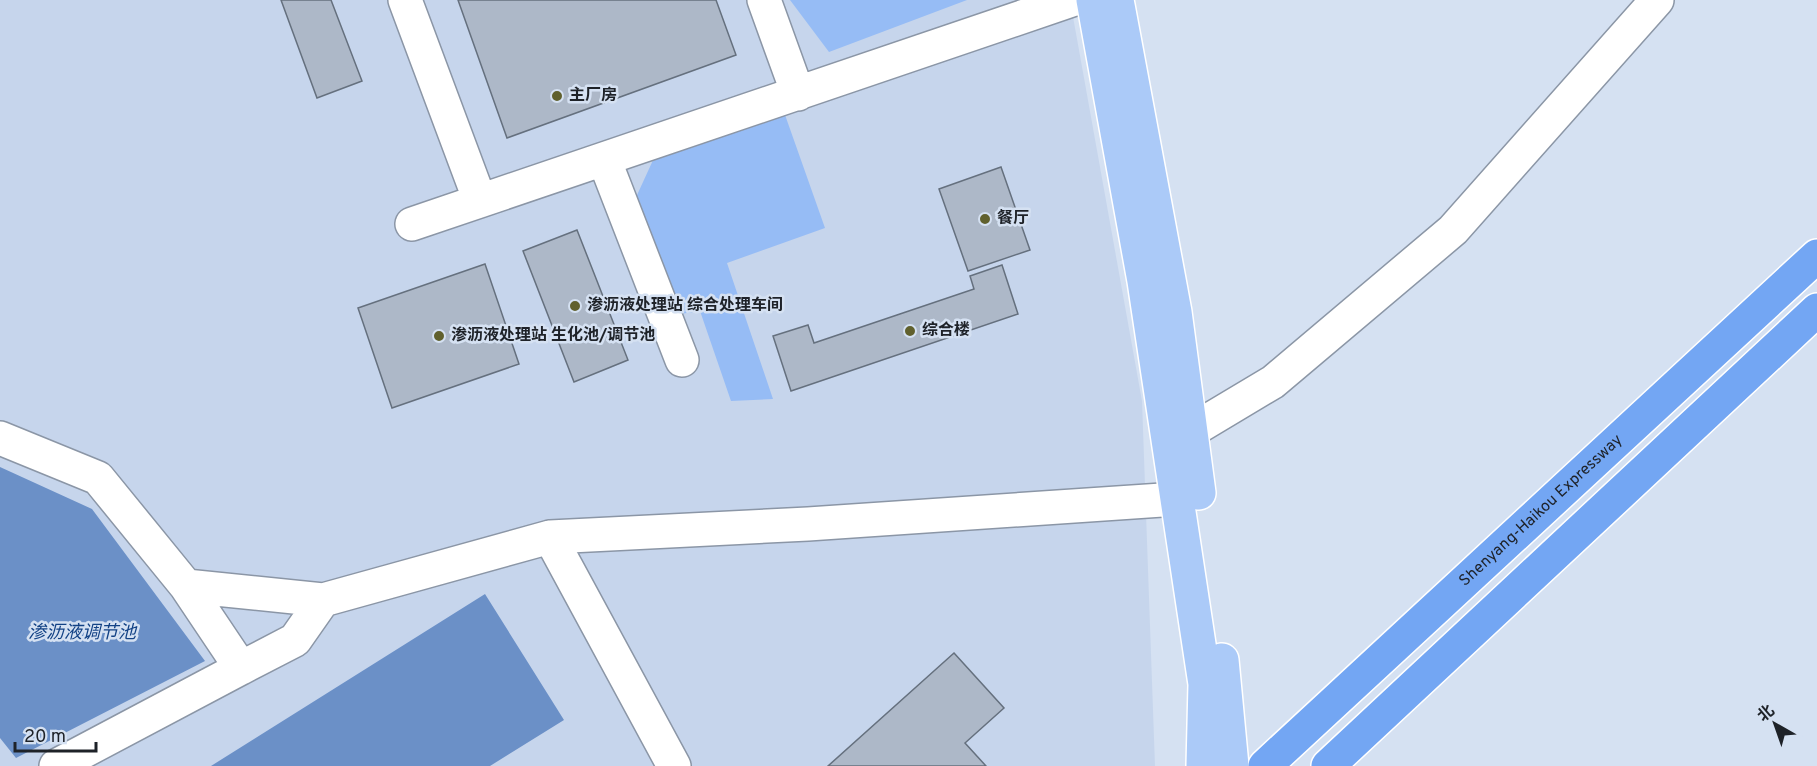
<svg xmlns="http://www.w3.org/2000/svg" width="1817" height="766" font-family="Overpass,'Noto Sans SC',sans-serif">
	<style>
		.built { fill: #c6d5ec }
		.green { fill: #96bcf5 }
		.water { fill: #6b90c7 }
		.building { fill: #adb8c8; stroke: #65707e; stroke-width: 1.5 }
		.lines { fill: none; stroke-linecap: round; stroke-linejoin: round }
		.minor-casing { stroke: #8b96a6; stroke-width: 36 }
		.major-casing { stroke: #fff; stroke-width: 36 }
		.highway-casing { stroke: #fff; stroke-width: 36 }
		.minor { stroke: #fff; stroke-width: 33 }
		.major { stroke: #abcaf8; stroke-width: 33 }
		.highway { stroke: #73a6f3; stroke-width: 33 }
		.poi-dot { fill: #60602d; stroke: #d5e1f2; stroke-width: 2 }
		.labels { text-anchor: middle; dominant-baseline: central; stroke-width: 5; stroke-linejoin: round; paint-order: stroke }
		.poi-label { font-size: 16px; font-weight: bold; fill: #1e2228; stroke: #d5e1f2; text-anchor: start }
		.street-label { font-size: 16px; fill: #1e2228; stroke: #d5e1f2 }
		.water-label { font-size: 18px; font-style: italic; fill: #134285; stroke: #d5e1f2 }
	</style>
	<rect width="100%" height="100%" fill="#d5e1f2"/>
	<path class="built" d="M0 0H1070L1142 401 1155 766H0Z"/>
	<path class="green" d="M790 0H967L829 52Z
		M784 112 825 228 727 263 773 399 731 401 700 311 680 314 632 206 654 158Z"/>
	<path class="water" d="M0 467 92 509 205 661 16 758 0 738Z
		M485 594 564 720 490 766H211Z"/>
	<path class="building" d="M281 0H331L362 81 317 98Z
		M458 0H716L736 55 507 138Z
		M1001 167 1030 250 968 271 939 189Z
		M577 230 628 360 574 382 523 251Z
		M485 264 519 364 392 408 358 308Z
		M1002 265 1018 314 791 391 773 336 808 325 814 343 974 289 970 276Z
		M954 653 1004 708 965 743 986 766H828Z"/>
	<g class="lines">
		<g class="minor-casing">
			<path id="minor" d="M405 0 480 201
				M764 0 798 94
				M604 159 682 360
				M412 224 1072 0
				M1191 431 1273 382 1453 230 1657 0
				M0 438 98 478 186 586 241 668 56 766
				M550 537 674 766
				M186 586 323 600 550 537 808 524 1177 499
				M241 668 295 640 323 600"/>
		</g>
		<g class="major-casing">
			<path id="major" d="M1093 0 1144 281 1205 684 1203 766
				M1117 0 1175 312 1199 493
				M1222 660 1232 766"/>
		</g>
		<g class="highway-casing">
			<g id="highway">
				<path id="s1" d="M1265 766 1817 256"/>
				<path d="M1328 766 1817 310"/>
			</g>
		</g>
		<use href="#minor" class="minor"/>
		<use href="#major" class="major"/>
		<use href="#highway" class="highway"/>
	</g>
	<g class="poi-dot">
		<circle cx="557" cy="96" r="6"/>
		<circle cx="985" cy="219" r="6"/>
		<circle cx="575" cy="306" r="6"/>
		<circle cx="910" cy="331" r="6"/>
		<circle cx="439" cy="336" r="6"/>
	</g>
	<g class="labels">
		<g class="poi-label">
			<text x="569" y="96">主厂房</text>
			<text x="997" y="219">餐厅</text>
			<text x="587" y="306">渗沥液处理站 综合处理车间</text>
			<text x="922" y="331">综合楼</text>
			<text x="451" y="336">渗沥液处理站 生化池/调节池</text>
		</g>
		<g class="street-label">
			<text stroke="none"><textPath href="#s1" startOffset="376">Shenyang-Haikou Expressway</textPath></text>
		</g>
		<g class="water-label">
			<text x="82" y="633">渗沥液调节池</text>
		</g>
	</g>
	<g transform="translate(1775 724) rotate(320)" stroke="#d5e1f2" stroke-width="4.5" paint-order="stroke">
	<path d="M0-4.5L10 22L0 15L-10 22Z" fill="#1e2228"/>
	<text y="-9" font-size="16" font-weight="bold" text-anchor="middle" fill="#1e2228">北</text>
	</g>
	<path d="M15 742v9h81v-9" fill="none" stroke="#1e2228" stroke-width="3"/>
	<text x="24" y="742" font-size="18" fill="#1e2228" stroke="#d5e1f2" stroke-width="4.5" paint-order="stroke">20 m</text>
</svg>
